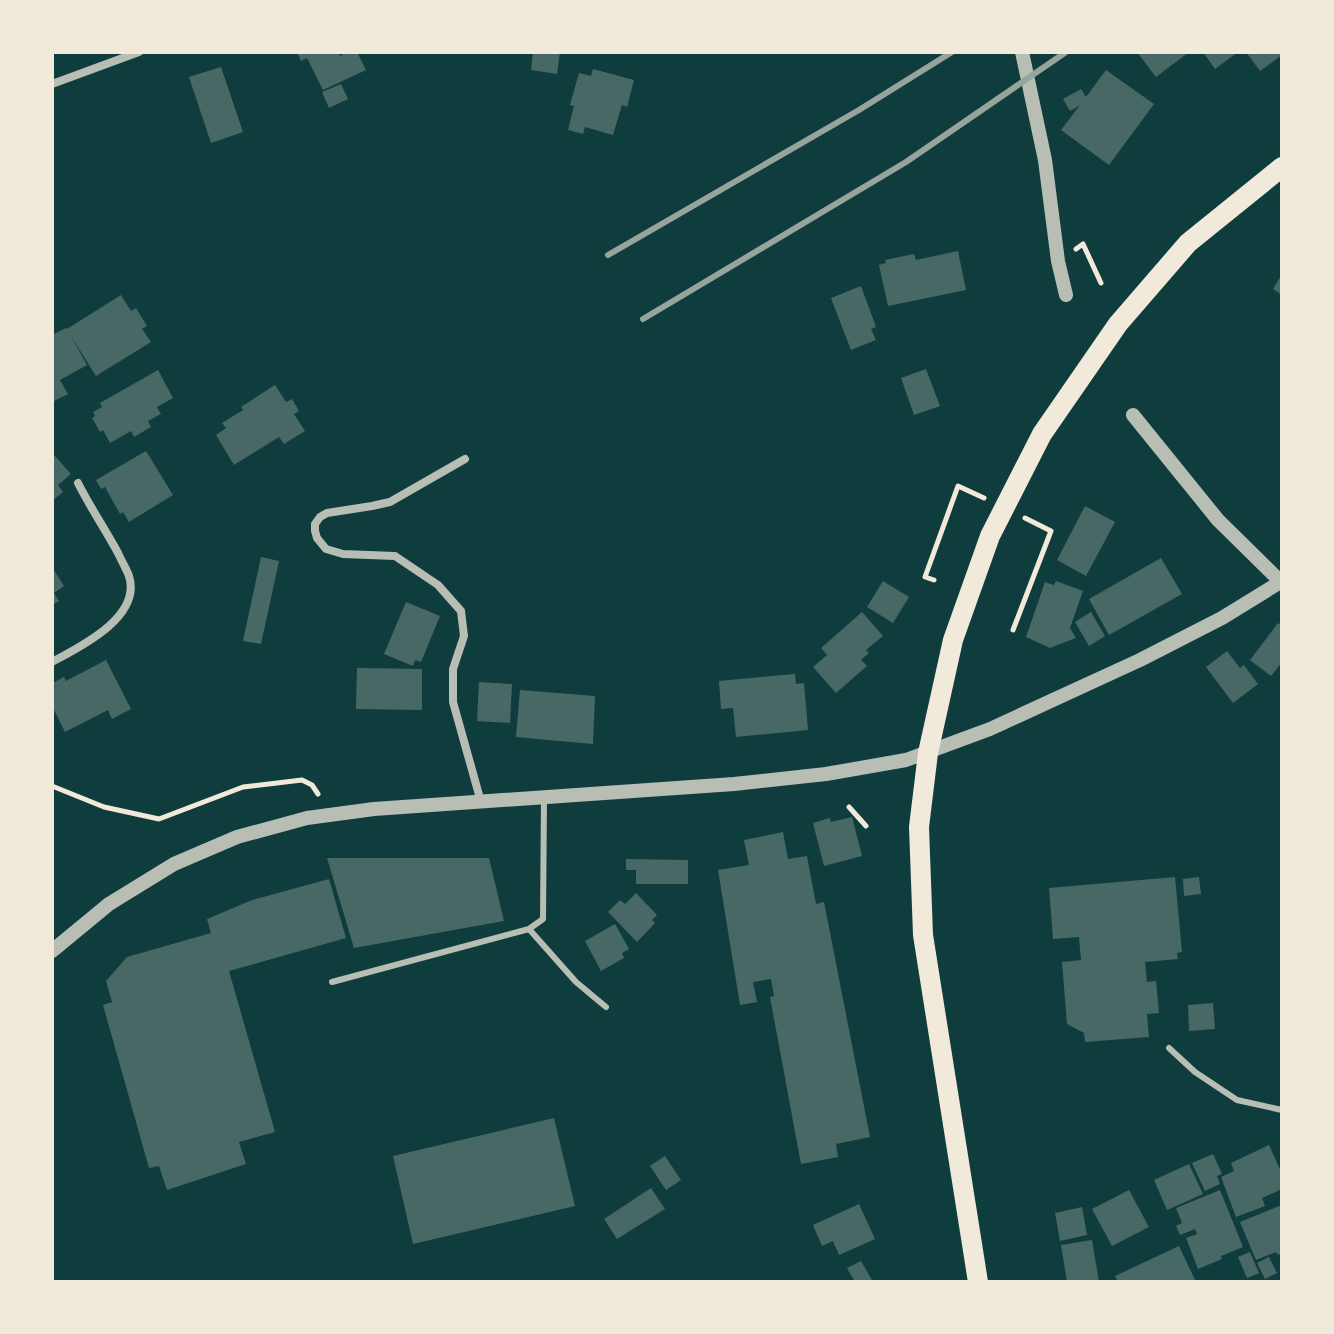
<svg xmlns="http://www.w3.org/2000/svg" width="1334" height="1334" font-family="'Asap Condensed',sans-serif">
	<style>
		.building { fill: #486865 }
		.lines { fill: none; stroke-linecap: round; stroke-linejoin: round }
		.path { stroke: #f1e9da; stroke-width: 5 }
		.service { stroke: #b8beb3; stroke-width: 6 }
		.minor { stroke: #b8beb3; stroke-width: 8 }
		.tertiary { stroke: #b8beb3; stroke-width: 14 }
		.trunk { stroke: #f1e9da; stroke-width: 20 }
		.rail { stroke: #97a49c; stroke-width: 6 }
	</style>
	<rect width="100%" height="100%" fill="#0f3d3e"/>
	<path class="building" d="M297 52H338L340 56 348 52H357L366 70 323 90 307 58 301 61Z
		M533 52H560L557 74 531 70Z
		M1137 52H1189L1156 77Z
		M1203 52H1238L1215 69Z
		M1246 52H1282V55L1260 71Z
		M221 67 243 132 211 143 189 77Z
		M593 69 634 80 627 107 622 105 613 135 585 127 583 134 568 130 574 106 570 105 579 73 591 76Z
		M1106 70 1154 104 1109 165 1061 130 1080 105 1070 111 1063 99 1081 89 1086 97Z
		M341 84 348 99 329 108 322 92Z
		M958 251 966 290 888 306 879 265 886 263 885 260 914 254 916 260Z
		M1282 274V295L1273 289Z
		M861 286 876 327 871 329 876 340 851 350 831 298Z
		M121 295 131 311 136 308 147 326 142 329 151 342 96 376 71 336 87 365 60 380 68 394 52 402V335L66 328 67 329Z
		M926 369 940 406 914 415 901 378Z
		M158 370 173 398 157 407 161 414 148 421 151 427 134 437 131 431 110 443 103 430 100 432 92 418 95 416 93 412 102 407 100 403Z
		M275 385 286 402 292 399 299 411 294 414 305 431 284 444 279 437 234 465 216 435 226 428 222 423 243 410 241 407Z
		M146 451 173 495 129 522 123 512 120 514 105 487 101 489 96 480Z
		M54 455 71 474 58 485 63 492 52 501V456Z
		M1085 506 1115 522 1086 576 1057 560Z
		M261 557 279 561 261 644 243 641Z
		M1161 558 1182 594 1109 635 1089 599Z
		M52 567 64 586 54 593 59 601 52 605Z
		M883 581 909 597 893 623 867 607Z
		M1056 581 1083 591 1070 628 1076 638 1050 648 1026 637 1045 582 1054 585Z
		M406 602 440 616 421 662 415 660 413 666 384 654Z
		M862 612 883 636 866 650 869 653 861 660 867 666 836 693 813 667 827 655 821 648Z
		M1091 612 1105 636 1089 646 1075 622Z
		M1278 623 1282 626V662L1271 676 1250 660Z
		M1227 651 1240 668 1244 665 1258 684 1233 703 1206 667Z
		M106 660 131 709 112 719 108 710 65 732 52 706V688L55 687 53 683 64 677 66 681Z
		M357 668 422 669V710L356 709Z
		M795 674 796 684 804 683 808 730 736 737 733 708 721 709 719 681Z
		M479 682 512 684 510 723 477 721Z
		M520 690 595 696 593 744 516 737Z
		M852 817 862 856 824 866 813 823 830 818 831 822Z
		M783 832 788 859 807 856 816 904 824 902 870 1137 836 1144 838 1157 801 1164 770 997 774 996 771 979 753 982 757 1002 740 1005 718 870 749 865 744 840Z
		M327 858H489L504 921 354 948Z
		M626 859 688 860V884H636V870H626Z
		M1175 877 1182 952 1177 953 1178 959 1145 962 1147 982 1156 981 1159 1013 1147 1014 1149 1037 1085 1042 1084 1033 1067 1024 1062 962 1081 960 1079 937 1053 939 1049 888Z
		M1199 877 1201 894 1184 896 1183 879Z
		M329 879 346 938 229 971 275 1132 239 1142 246 1164 167 1190 159 1166 149 1168 103 1005 112 1002 106 981 127 957 211 933 207 919 252 900Z
		M636 893 657 915 652 920 655 923 637 942 608 912 620 900 625 904Z
		M615 924 629 949 622 953 624 958 601 971 585 941Z
		M1213 1003 1215 1029 1189 1031 1188 1005Z
		M554 1118 575 1206 413 1244 393 1156Z
		M1269 1145 1282 1174V1189L1262 1198 1265 1206 1236 1217 1221 1177 1234 1171 1231 1163Z
		M1213 1154 1222 1174 1217 1176 1220 1184 1205 1191 1192 1163Z
		M665 1156 681 1180 666 1190 650 1166Z
		M1189 1164 1203 1194 1167 1210 1154 1180Z
		M651 1188 665 1209 617 1239 604 1219Z
		M1129 1190 1149 1227 1112 1246 1092 1209Z
		M1220 1190 1243 1247 1221 1256 1222 1259 1198 1269 1186 1238 1197 1234 1195 1229 1180 1235 1176 1226 1182 1223 1176 1208Z
		M859 1204 875 1239 839 1255 833 1241 822 1246 813 1225Z
		M1282 1205V1253L1278 1255 1276 1252 1256 1260 1240 1222Z
		M1082 1207 1087 1235 1060 1241 1055 1213Z
		M1092 1240 1099 1282H1067L1061 1245Z
		M1179 1246 1196 1282H1118L1115 1276Z
		M1250 1252 1259 1273 1247 1278 1238 1257Z
		M1269 1257 1277 1273 1265 1279 1257 1263Z
		M861 1261 873 1282H855L847 1268Z"/>
	<g class="lines">
		<path class="path" d="M1076 249 1083 244 1101 283
			M934 580 925 577 958 486 984 498
			M1013 630 1051 531 1025 518
			M52 786 104 807 159 819 243 787 302 780 312 785 318 794
			M849 807 866 826"/>
		<path class="service" d="M529 929 576 982 606 1007
			M332 982 529 929 543 919 544 797
			M1169 1048 1195 1072 1237 1100 1282 1110"/>
		<path class="minor" d="M52 84 139 52
			M465 459 390 502 372 506 327 513 320 517 315 524V531L317 538 326 549 343 554 395 556 438 585 461 611 464 636 453 669V702L481 802
			M52 662C80 647 142 617 129 576 126 568 121 560 118 553 105 529 90 507 78 483"/>
		<path class="tertiary" d="M1022 52 1045 160 1058 261 1066 295
			M1133 415 1218 520 1282 583
			M52 951 109 904 174 864 237 837 307 818 374 809 734 784 826 774 906 760 990 729 1140 660 1222 618 1282 581"/>
		<path class="trunk" d="M978 1282 923 935 919 827 928 753 953 640 990 536 1042 434 1118 324 1188 243 1282 167"/>
		<path class="rail" d="M608 255 859 110 952 52
			M643 319 906 162 1066 52"/>
	</g>
	<rect width="1334" height="1334" fill="none" stroke="#f1e9da" stroke-width="108"/>
</svg>
